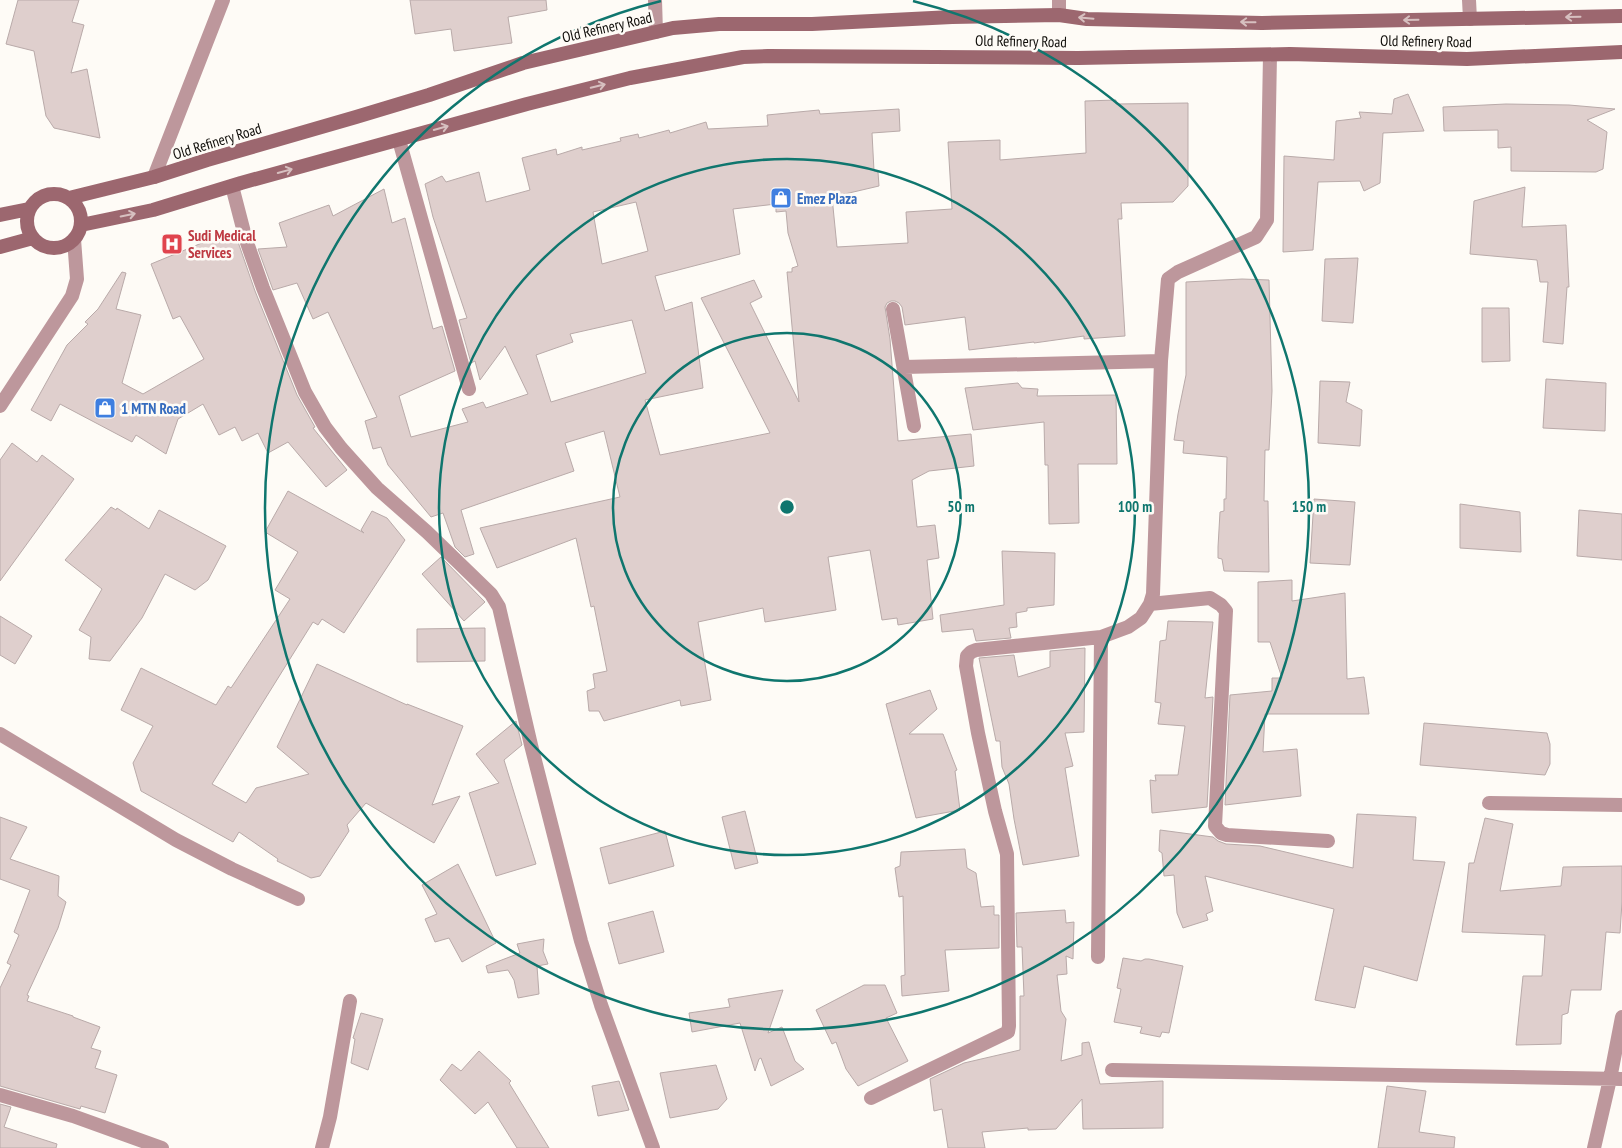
<svg xmlns="http://www.w3.org/2000/svg" width="1622" height="1148" font-family="'PT Sans Narrow',sans-serif">
	<style>
		.building { fill: #dfcfcd; stroke: #b9aaa9; fill-rule: evenodd }
		.lines { fill: none; stroke-linecap: round; stroke-linejoin: round }
		.minor { stroke: #bd979c; stroke-width: 14 }
		.tertiary { stroke: #bd979c; stroke-width: 14 }
		.secondary { stroke: #9c676f; stroke-width: 14 }
		.oneway { stroke: #d7c0c0 }
		.ring { fill: none; stroke: #0f766e; stroke-width: 2.5 }
		.labels { text-anchor: middle; dominant-baseline: central; stroke-width: 5; stroke-linejoin: round; paint-order: stroke }
		.street-label { font-size: 15px; fill: #0e0c08; stroke: #fefbf6 }
		.shop-label { font-size: 15px; font-weight: bold; fill: #366cbe; stroke: #fefbf6; text-anchor: start }
		.health-label { font-size: 15px; font-weight: bold; fill: #be3a42; stroke: #fefbf6; text-anchor: start }
		.centre { fill: #0f766e; stroke: #fefbf6; stroke-width: 2.5 }
		.ring-label { font-size: 15px; text-anchor: middle; font-weight: bold; fill: #0f766e; stroke: #fefbf6; stroke-width: 5; stroke-linejoin: round; paint-order: stroke }
	</style>
	<rect width="100%" height="100%" fill="#fefbf6"/>
	<path class="building" d="M18 0H79L72 22 84 25 71 73 87 69 100 138 54 128 46 116 34 51 6 44Z
		M410 0H546L547 10 508 17 512 43 454 51 451 29 415 34Z
		M1408 94 1424 131 1383 133 1380 183 1364 191 1360 181 1318 182 1313 250 1283 252 1284 156 1334 160 1336 121 1361 118 1359 112 1392 114 1394 99Z
		M1116 100V104L1188 103V186L1173 202 1121 203 1122 219H1118L1125 336 1084 339V336L1034 343V342L969 350 965 317 905 325 902 307 899 303 895 301H891L887 303 885 307 890 339 898 441 971 434 974 466 929 471 912 480 917 527 935 525 939 558 927 560 933 619 898 625 897 618 882 620 870 550 828 557 836 610 765 622 763 608 698 622 711 700 681 706 680 700 604 721 599 711H589L587 691 595 688 593 674 607 671 594 606 591 607 576 538 497 568 480 528 620 497 604 431 565 443 574 471 461 510 474 554 465 557 455 547 443 513 431 517 388 465 381 447 373 449 365 421 377 417 328 312 313 319 297 283 273 290 258 249 287 247 279 223 329 205 333 216 384 189 392 223 405 218 433 329 442 326 455 371 399 396 411 437 468 422 462 409 483 402 486 408 528 394 505 346 480 380 475 361 471 363 459 320 467 318 433 217 425 184 442 176 446 182 479 172 486 202 530 190 522 158 556 149 557 155 582 147V150L621 141 620 138 638 134 639 138 669 130 670 133 706 122 708 129 768 126 767 115 819 110 820 114 899 109 900 131 872 133 874 171 878 172 879 186 832 197 837 247 908 243 906 212 952 209 948 142 1000 140V160L1086 153 1085 101ZM636 202 648 251 602 264 593 212ZM776 204V212L786 211 788 233 798 266 792 268V272H787L799 402 750 303 762 297 754 280 701 298 770 433 660 455 645 400 703 388 692 302 665 311 655 276 740 254 733 209ZM632 320 646 373 551 402 536 355 573 342 570 334Z
		M1506 104 1569 105 1615 109 1587 120 1607 132 1603 169 1596 172 1511 171V147L1498 148V130L1444 131 1443 107Z
		M1525 187 1522 227 1566 225 1569 287H1567L1563 344 1543 342 1548 282H1540L1537 260 1470 254 1474 201Z
		M226 233 237 239 255 291 297 395 315 427 313 428 347 470 326 487 288 442 268 453 258 433 242 441 235 427 219 435 203 404 178 419 166 454 136 435 132 442 60 404 51 421 31 410 67 345 88 324 85 322 98 309 122 272 126 273 116 309 141 315 122 383 143 394 204 359 180 316 173 319 151 264Z
		M1358 258 1353 323 1322 321 1325 259Z
		M1242 279 1269 280 1272 391 1269 450H1265L1264 501H1268L1269 572 1224 571 1222 559 1218 558V547L1220 512 1224 511V499H1226L1227 457 1183 453 1184 441 1174 440 1178 414 1186 375V282Z
		M1482 308H1509L1510 361 1482 362Z
		M1546 379 1606 383 1605 431 1543 428Z
		M1320 381 1350 382 1346 402 1362 410 1360 446 1318 443Z
		M1018 383 1022 388 1038 389 1037 396 1116 395 1117 464H1078L1079 523 1049 524 1048 465H1045L1044 422 973 430 965 388Z
		M12 443 37 462 42 455 74 479 0 581V460Z
		M288 491 364 533 361 530 372 511 387 518 405 540 344 633 322 619 318 625 313 622 212 784 246 803 256 788 309 774 277 747 317 664 407 705V704L463 726 432 805 460 796 434 843 366 803 347 825 349 831 320 876 311 878 277 861 278 859 239 832 233 842 141 791 133 763 153 726 121 710 141 668 216 705 228 686 231 688 290 599 275 590 298 552 265 532Z
		M1314 499 1355 502 1350 565 1310 563Z
		M1460 504 1520 512 1521 552 1460 548Z
		M111 507 116 510 117 508 149 529 159 510 226 546 208 580 195 590 165 574 142 618 110 661 89 659 91 637 79 630 102 589 65 560Z
		M1579 510 1622 514V560L1577 556Z
		M1002 551 1055 553 1054 605 1027 608V611L1016 613 1017 627 1009 628 1011 638 976 641 973 629 942 632 940 615 1004 605Z
		M441 557 485 602 464 621 422 574Z
		M1292 580V601L1345 593 1347 679 1364 677 1369 714H1265L1263 752 1297 749 1301 796 1225 805 1230 695 1272 691V678H1282L1270 642H1258V582Z
		M0 616 32 636 15 664 0 655Z
		M1168 621 1213 622 1205 698 1213 697 1207 807 1152 813 1150 780 1156 781 1155 775H1178L1185 726 1158 724 1161 703 1155 702 1160 641 1166 640Z
		M485 628V661L417 662V629Z
		M1085 648 1084 732 1065 733 1073 766 1065 768 1079 856 1023 865 1014 819 1009 784 1002 767 1000 741H996L979 658 1014 655 1018 677 1050 667V651Z
		M930 690 937 709 909 734H943L957 770 955 771 960 810 916 818 886 704Z
		M516 721 522 745 504 760 536 864 496 876 469 793 499 783 476 754Z
		M1424 723 1547 733 1550 744V764L1545 775 1420 765Z
		M745 811 758 863 735 869 722 817Z
		M1357 814 1416 817 1413 860 1445 862 1417 981 1364 966 1355 1008 1315 1000 1334 909 1205 876 1213 911 1206 914 1208 920 1183 928 1177 913 1174 875 1164 876 1162 853 1159 851 1160 830 1213 837 1218 841 1226 844 1260 846 1353 868Z
		M0 817 27 827 10 859 59 876 58 896 66 902 58 928 27 995 29 996 27 1001 73 1016V1017L100 1027 91 1048 101 1051 95 1068 117 1075 105 1113 81 1106 80 1109 0 1086V988L11 965 7 963 19 935 14 932 30 890 0 879Z
		M1485 818 1513 824 1500 891 1561 886 1563 867 1622 866V902L1620 933 1606 932 1601 990H1571L1568 1013 1562 1015 1561 1044 1516 1045 1523 976H1542L1545 935 1462 932 1469 863H1474Z
		M665 831 674 866 609 884 600 848Z
		M965 849 967 868 976 873 981 907 994 906V915H999V948L945 950 949 991 902 996 901 976 905 975 903 896 899 897 895 868 900 866 901 852Z
		M458 864 496 943 462 962 449 938 435 942 425 919 437 914 422 885Z
		M1065 910 1066 923 1074 922 1073 959 1066 956 1067 974 1057 975 1061 1011 1066 1019 1061 1061 1082 1055V1043L1089 1042 1100 1084 1163 1081V1128L1083 1129 1082 1099 1056 1129 1028 1130V1128L982 1132 985 1148H948L942 1109 934 1111 930 1079 964 1063 1020 1050V996H1024L1022 947H1017L1016 913Z
		M653 911 664 952 619 964 608 923Z
		M544 939 543 951 548 964 537 966 539 994 518 998 514 980 508 970 488 973 486 966 520 953 517 944Z
		M1123 958 1141 961 1145 959H1149L1183 966 1169 1033 1162 1032 1160 1037 1140 1033 1142 1027 1114 1022 1121 989 1117 988Z
		M864 985H885L897 1013 886 1018 908 1061 858 1086 846 1069 836 1042 832 1044 816 1010Z
		M783 990 768 1033 782 1027 795 1061 804 1069 771 1086 761 1058 759 1059 755 1071 740 1023 692 1032 689 1013 730 1007 728 999Z
		M361 1013 383 1019 368 1070 351 1063 355 1039 353 1038Z
		M479 1051 511 1081 509 1083 549 1148H517L488 1102 475 1114 440 1080 452 1064 461 1071Z
		M716 1065 727 1099 718 1109 670 1118 660 1073Z
		M619 1081 629 1110 598 1116 592 1086Z
		M1387 1086 1426 1091 1419 1132 1455 1137 1454 1148H1378Z
		M0 1104 11 1107 4 1127 57 1144 56 1148H0Z"/>
	<g class="lines">
		<path class="minor" d="M655 0 656 32
			M1059 0V15
			M1469 0 1470 19
			M399 140 469 389
			M232 186 246 240 263 288 305 392 325 427 341 448 377 488 427 532 491 594 499 607 531 745 581 941 601 1005 653 1148
			M893 309 914 426
			M904 367 1161 361
			M1150 604 1210 598 1221 605 1226 611 1215 826 1221 833 1227 835 1328 841
			M0 734 176 840 232 869 298 899
			M1489 803 1622 805
			M1098 957 1101 637
			M1112 1070 1622 1079
			M0 1095 73 1116 162 1148
			M871 1098 1008 1032 1009 1026 1007 854 995 811 978 733 966 666 967 656 971 652 976 650 1101 637 1128 627 1141 618 1150 604 1153 594 1161 361 1168 279 1178 272 1256 237 1267 220 1270 55
			M322 1148 330 1117 350 1001
			M1594 1148 1610 1079 1622 1017"/>
		<path class="tertiary" d="M154 177 223 0
			M0 406 72 296 77 279 74 239"/>
		<path class="secondary" d="M27 221a27 27 0 1 1 54 0a27 27 0 1 1-54 0Z
			M69 198 154 177 207 160 356 117 429 95 523 63 673 28 719 24H812L952 17 1059 15 1087 19 1262 23 1622 16
			M0 215 29 209
			M81 225 153 210 241 183 527 104 630 78 743 57 768 56 1078 58 1290 54 1467 59 1622 52
			M0 247 33 238"/>
	</g>
	<defs><path id="oneway-shaft" d="M-6 0H5M1.5-3L5.5 0L1.5 3" fill="none" stroke-width="1.6" stroke-linecap="round" stroke-linejoin="round" transform="scale(1.25)"/></defs>
	<g class="oneway">
		<use href="#oneway-shaft" transform="translate(1573 17) rotate(179)"/>
		<use href="#oneway-shaft" transform="translate(1086 18) rotate(-175)"/>
		<use href="#oneway-shaft" transform="translate(1411 20) rotate(179)"/>
		<use href="#oneway-shaft" transform="translate(1248 22) rotate(-179)"/>
		<use href="#oneway-shaft" transform="translate(598 86) rotate(-14)"/>
		<use href="#oneway-shaft" transform="translate(441 128) rotate(-16)"/>
		<use href="#oneway-shaft" transform="translate(285 171) rotate(-15)"/>
		<use href="#oneway-shaft" transform="translate(128 215) rotate(-12)"/>
	</g>
	<g class="ring">
		<circle cx="787" cy="507" r="174"/>
		<circle cx="787" cy="507" r="348"/>
		<path d="M913 1A522 522 0 1 1 661 1"/>
	</g>
	<defs>
		<g id="shop-square" transform="scale(1.125)"><rect x="-9" y="-9" width="18" height="18" rx="4" fill="#3f7fe0" stroke="#fefbf6"/><path d="M-5-2.5h2.3a2.7 3.5 0 0 1 5.4 0H5L5.5 6h-11ZM-1.5-2.5h3a1.5 2.3 0 0 0-3 0Z" fill="#fff"/></g>
		<g id="hospital-square" transform="scale(1.125)"><rect x="-9" y="-9" width="18" height="18" rx="4" fill="#e0444e" stroke="#fefbf6"/><path d="M-5-5h3v3.5h4V-5h3V5h-3V1.5h-4V5h-3Z" fill="#fff"/></g>
	</defs>
	<g fill-rule="evenodd">
		<use href="#shop-square" x="781" y="198"/>
		<use href="#hospital-square" x="172" y="244"/>
		<use href="#shop-square" x="105" y="408"/>
	</g>
	<g class="labels">
		<g class="street-label">
			<text transform="translate(607 27) rotate(-13)">Old Refinery Road</text>
			<text transform="translate(1021 41) rotate(1)">Old Refinery Road</text>
			<text transform="translate(1426 41) rotate(1)">Old Refinery Road</text>
			<text transform="translate(217 141) rotate(-17)">Old Refinery Road</text>
		</g>
		<g class="shop-label">
			<text x="797" y="198">Emez Plaza</text>
			<text x="121" y="408">1 MTN Road</text>
		</g>
		<g class="health-label">
			<text x="188" y="235">Sudi Medical<tspan x="188" dy="17">Services</tspan></text>
		</g>
	</g>
	<circle cx="787" cy="507" r="8" class="centre"/>
	<g class="ring-label">
		<text x="961" y="512">50 m</text>
		<text x="1135" y="512">100 m</text>
		<text x="1309" y="512">150 m</text>
	</g>
</svg>
